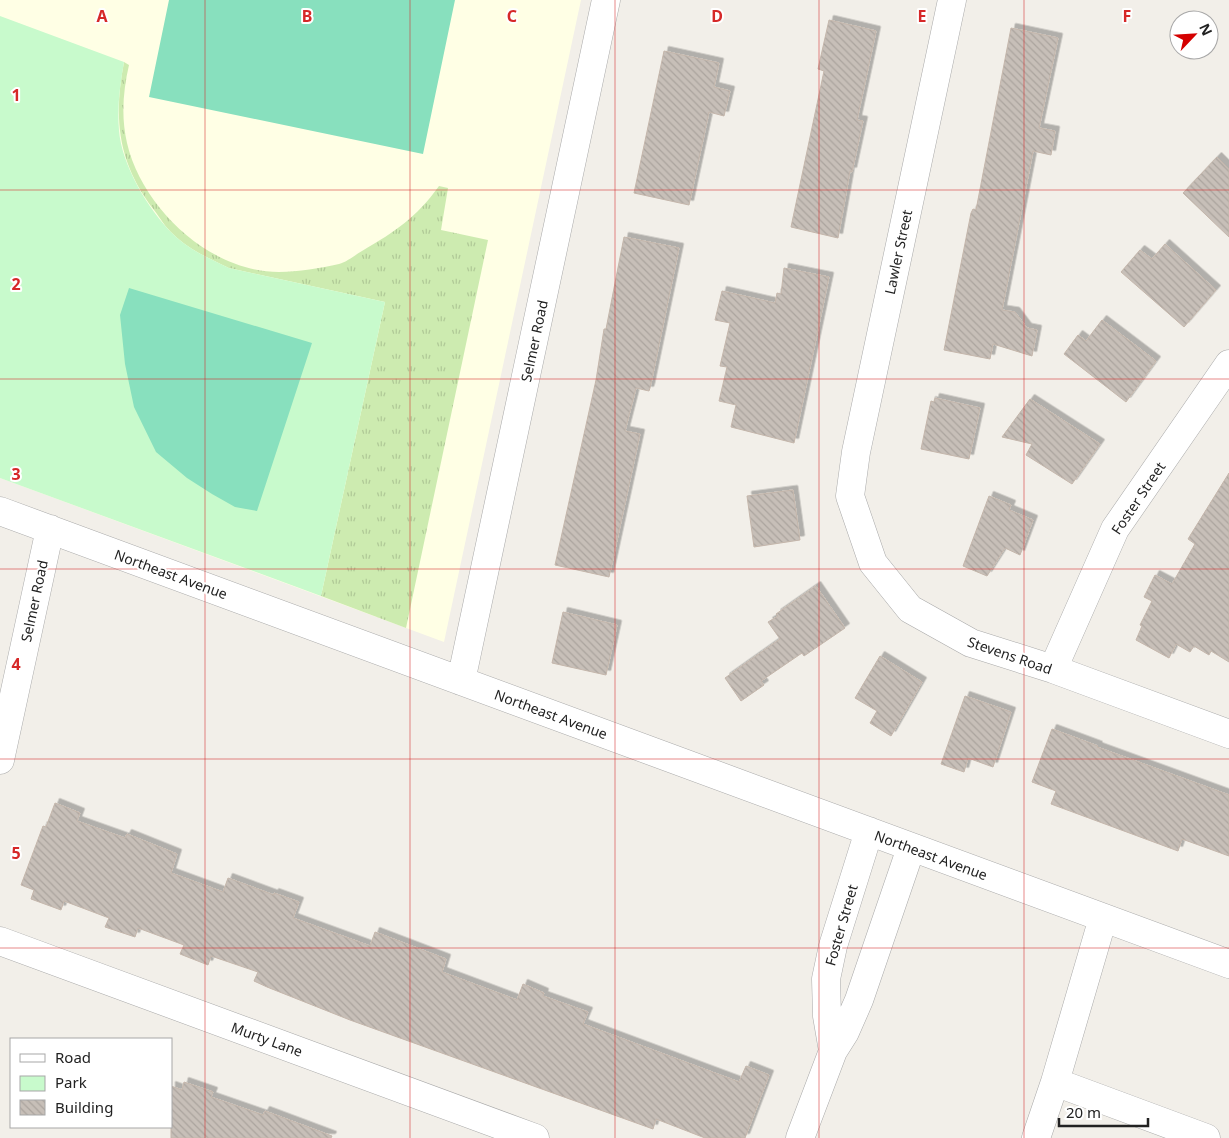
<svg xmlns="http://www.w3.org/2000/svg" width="1229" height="1138" font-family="'Noto Sans',sans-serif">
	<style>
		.education { fill: #ffffe5 }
		.grass { fill: url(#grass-tufts) }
		.park { fill: #c8facc }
		.pitch { fill: #88e0be }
		.building { fill: url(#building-back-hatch); stroke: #c4b6ab; filter: url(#shadow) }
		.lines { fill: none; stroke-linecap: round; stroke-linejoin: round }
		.minor-casing { stroke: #a9a9a9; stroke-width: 29 }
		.minor { stroke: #fff; stroke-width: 28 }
		.grid { fill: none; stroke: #d62828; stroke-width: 1; stroke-opacity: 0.55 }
		.labels { text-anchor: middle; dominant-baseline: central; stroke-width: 4; stroke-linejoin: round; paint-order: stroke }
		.street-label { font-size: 14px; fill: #222; stroke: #fff }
		.grid-label { font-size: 16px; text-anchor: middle; font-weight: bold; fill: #d62828; stroke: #fff; stroke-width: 4; stroke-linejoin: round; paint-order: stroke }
	</style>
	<defs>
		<pattern id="grass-tufts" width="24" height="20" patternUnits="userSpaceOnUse" patternTransform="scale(1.25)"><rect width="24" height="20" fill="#cdebb0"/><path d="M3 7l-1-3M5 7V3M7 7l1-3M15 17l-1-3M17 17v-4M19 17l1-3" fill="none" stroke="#b0c997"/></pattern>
		<pattern id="building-back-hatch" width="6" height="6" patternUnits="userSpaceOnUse" patternTransform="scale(1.25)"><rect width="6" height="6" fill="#c7bfb8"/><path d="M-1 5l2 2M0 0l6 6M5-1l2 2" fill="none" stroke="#aba49e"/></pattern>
		<filter id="shadow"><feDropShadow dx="4.5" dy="-4.5" stdDeviation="0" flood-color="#0004"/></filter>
	</defs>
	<rect width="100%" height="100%" fill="#f2efe9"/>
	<path class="education" d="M0 0H581L444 642 0 478Z"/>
	<path class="grass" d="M124 62 129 65C123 91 121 117 127 143 142 208 210 272 279 272 298 272 321 268 339 264 347 262 355 255 362 251 396 231 416 218 439 186L448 188 441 230 488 240 406 628 321 596 385 302 229 268C210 259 188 249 173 234 166 228 160 218 154 210 118 163 113 119 124 62Z"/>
	<path class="park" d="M0 16 124 62C120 85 117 107 119 130 121 164 149 211 173 234 188 249 210 259 229 268L385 302 321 596 0 478Z"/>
	<path class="pitch" d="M169 0H455L423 154 149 97Z
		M129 288 312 343 257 511 235 507 212 494 187 478 156 452 134 407 125 364 120 315Z"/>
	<path class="building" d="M829 20 876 31 857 120 863 121 852 172 850 171 838 238 791 227 824 71 818 69Z
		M1011 28 1058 38 1039 128 1055 131 1051 155 1033 151 1002 310 1015 312 1027 328 1037 330 1032 356 993 344 990 359 944 350 971 213 973 209 976 210Z
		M664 51 719 63 714 87 730 91 724 116 709 112 689 205 634 193Z
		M1217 157 1229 169V237L1183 193Z
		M624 237 679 248 650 388 649 391 636 388 625 431 640 434 609 577 555 565 596 380 604 329H606Z
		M1165 244 1216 290 1184 327 1121 272 1140 250 1152 259Z
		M784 268 829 277 794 443 731 427 736 405 719 401 727 367 720 366 730 323 715 320 722 291 775 303 777 293 781 294Z
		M1102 320 1156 361 1126 402 1064 354 1078 335 1086 341Z
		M935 398 980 408 969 459 921 449 931 401 934 402Z
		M1030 399 1100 444 1072 484 1026 455 1032 444 1002 437Z
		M1229 473V662L1211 651 1209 655 1194 646 1190 652 1176 644 1169 658 1136 640 1142 626 1140 625 1152 601 1144 597 1155 575 1172 584 1195 544 1188 539Z
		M793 490 800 540 754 547 747 496Z
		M989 496 1011 505 1009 510 1033 520 1020 555 1005 548 987 576 963 566Z
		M816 586 845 628 804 656 802 653 761 681 764 685 741 701 725 678 780 639 768 622 778 616 776 614Z
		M563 612 617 625 606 675 552 663Z
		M880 656 922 682 891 736 870 723 877 711 855 698Z
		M965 696 1011 712 993 767 968 758 964 772 941 764Z
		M1052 729 1098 746 1097 747 1229 795V856L1182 839 1178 851 1051 804 1056 791 1032 782Z
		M55 803 80 813 77 821 125 838 127 834 177 854 171 873 223 892 228 878 274 895V893L299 902 293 918 370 946 375 932 446 959 442 972 517 1000 523 984 544 993 543 996 588 1012 583 1024 739 1082 746 1066 769 1075 745 1138H705L656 1119 653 1129 350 1020 267 987 254 981 258 972 211 956 208 965 180 954 184 945 138 928 135 937 105 927 109 918 64 901 61 910 31 899 34 890 21 885 43 826 46 827Z
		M184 1082 213 1092 211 1097 263 1115 265 1111 332 1136 331 1138H171V1086L182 1090Z"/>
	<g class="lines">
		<g class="minor-casing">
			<path id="minor" d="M952 0 856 452 850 496 873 563 910 609 971 643 1053 669 1229 734
				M0 511 1229 964
				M1053 669 1115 529 1229 364
				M461 681 606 0
				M0 760 50 529
				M1103 918 1055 1082 1206 1138
				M0 941 535 1138
				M833 1051 827 1016 826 979 833 946 869 831
				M800 1138 833 1051 845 1032 859 1000 911 848
				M1036 1138 1055 1082"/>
		</g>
		<use href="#minor" class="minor"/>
	</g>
	<path class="grid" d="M205 0V1138M410 0V1138M615 0V1138M819 0V1138M1024 0V1138M0 190H1229M0 379H1229M0 569H1229M0 759H1229M0 948H1229"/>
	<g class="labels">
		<g class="street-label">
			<text transform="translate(898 252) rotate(-78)">Lawler Street</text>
			<text transform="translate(534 341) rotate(-78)">Selmer Road</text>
			<text transform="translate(1138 498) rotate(-56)">Foster Street</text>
			<text transform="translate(171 574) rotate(20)">Northeast Avenue</text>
			<text transform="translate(34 601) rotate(-78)">Selmer Road</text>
			<text transform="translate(1010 655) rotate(19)">Stevens Road</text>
			<text transform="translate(551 714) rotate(20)">Northeast Avenue</text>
			<text transform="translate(931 855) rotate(20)">Northeast Avenue</text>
			<text transform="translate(841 925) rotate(-74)">Foster Street</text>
			<text transform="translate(267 1039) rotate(20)">Murty Lane</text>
		</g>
	</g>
	<g class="grid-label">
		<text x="102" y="22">A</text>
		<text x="307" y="22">B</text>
		<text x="512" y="22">C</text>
		<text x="717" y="22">D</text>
		<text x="922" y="22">E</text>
		<text x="1127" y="22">F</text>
		<text x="16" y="101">1</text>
		<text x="16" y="290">2</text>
		<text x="16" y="480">3</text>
		<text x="16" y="670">4</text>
		<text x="16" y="859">5</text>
	</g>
	<rect x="10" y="1038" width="162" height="90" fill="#ffffff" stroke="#a7a7a7"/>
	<rect x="20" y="1054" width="25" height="8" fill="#ffffff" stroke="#a7a7a7"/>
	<text x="55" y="1063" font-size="15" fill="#222222">Road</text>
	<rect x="20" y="1076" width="25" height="15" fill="#c8facc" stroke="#a7a7a7"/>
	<text x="55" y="1088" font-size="15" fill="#222222">Park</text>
	<rect x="20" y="1100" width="25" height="15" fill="url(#building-back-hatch)" stroke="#a7a7a7"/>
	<text x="55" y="1113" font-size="15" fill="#222222">Building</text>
	<g transform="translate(1194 35) rotate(65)"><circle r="24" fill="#ffffff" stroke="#a7a7a7"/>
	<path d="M0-4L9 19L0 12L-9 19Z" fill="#d40000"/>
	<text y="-8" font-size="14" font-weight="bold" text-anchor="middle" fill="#222222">N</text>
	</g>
	<path d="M1059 1118v8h89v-8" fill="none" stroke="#222222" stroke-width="2.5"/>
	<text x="1066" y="1118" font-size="15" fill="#222222" stroke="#ffffff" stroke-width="4" paint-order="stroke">20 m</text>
</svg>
